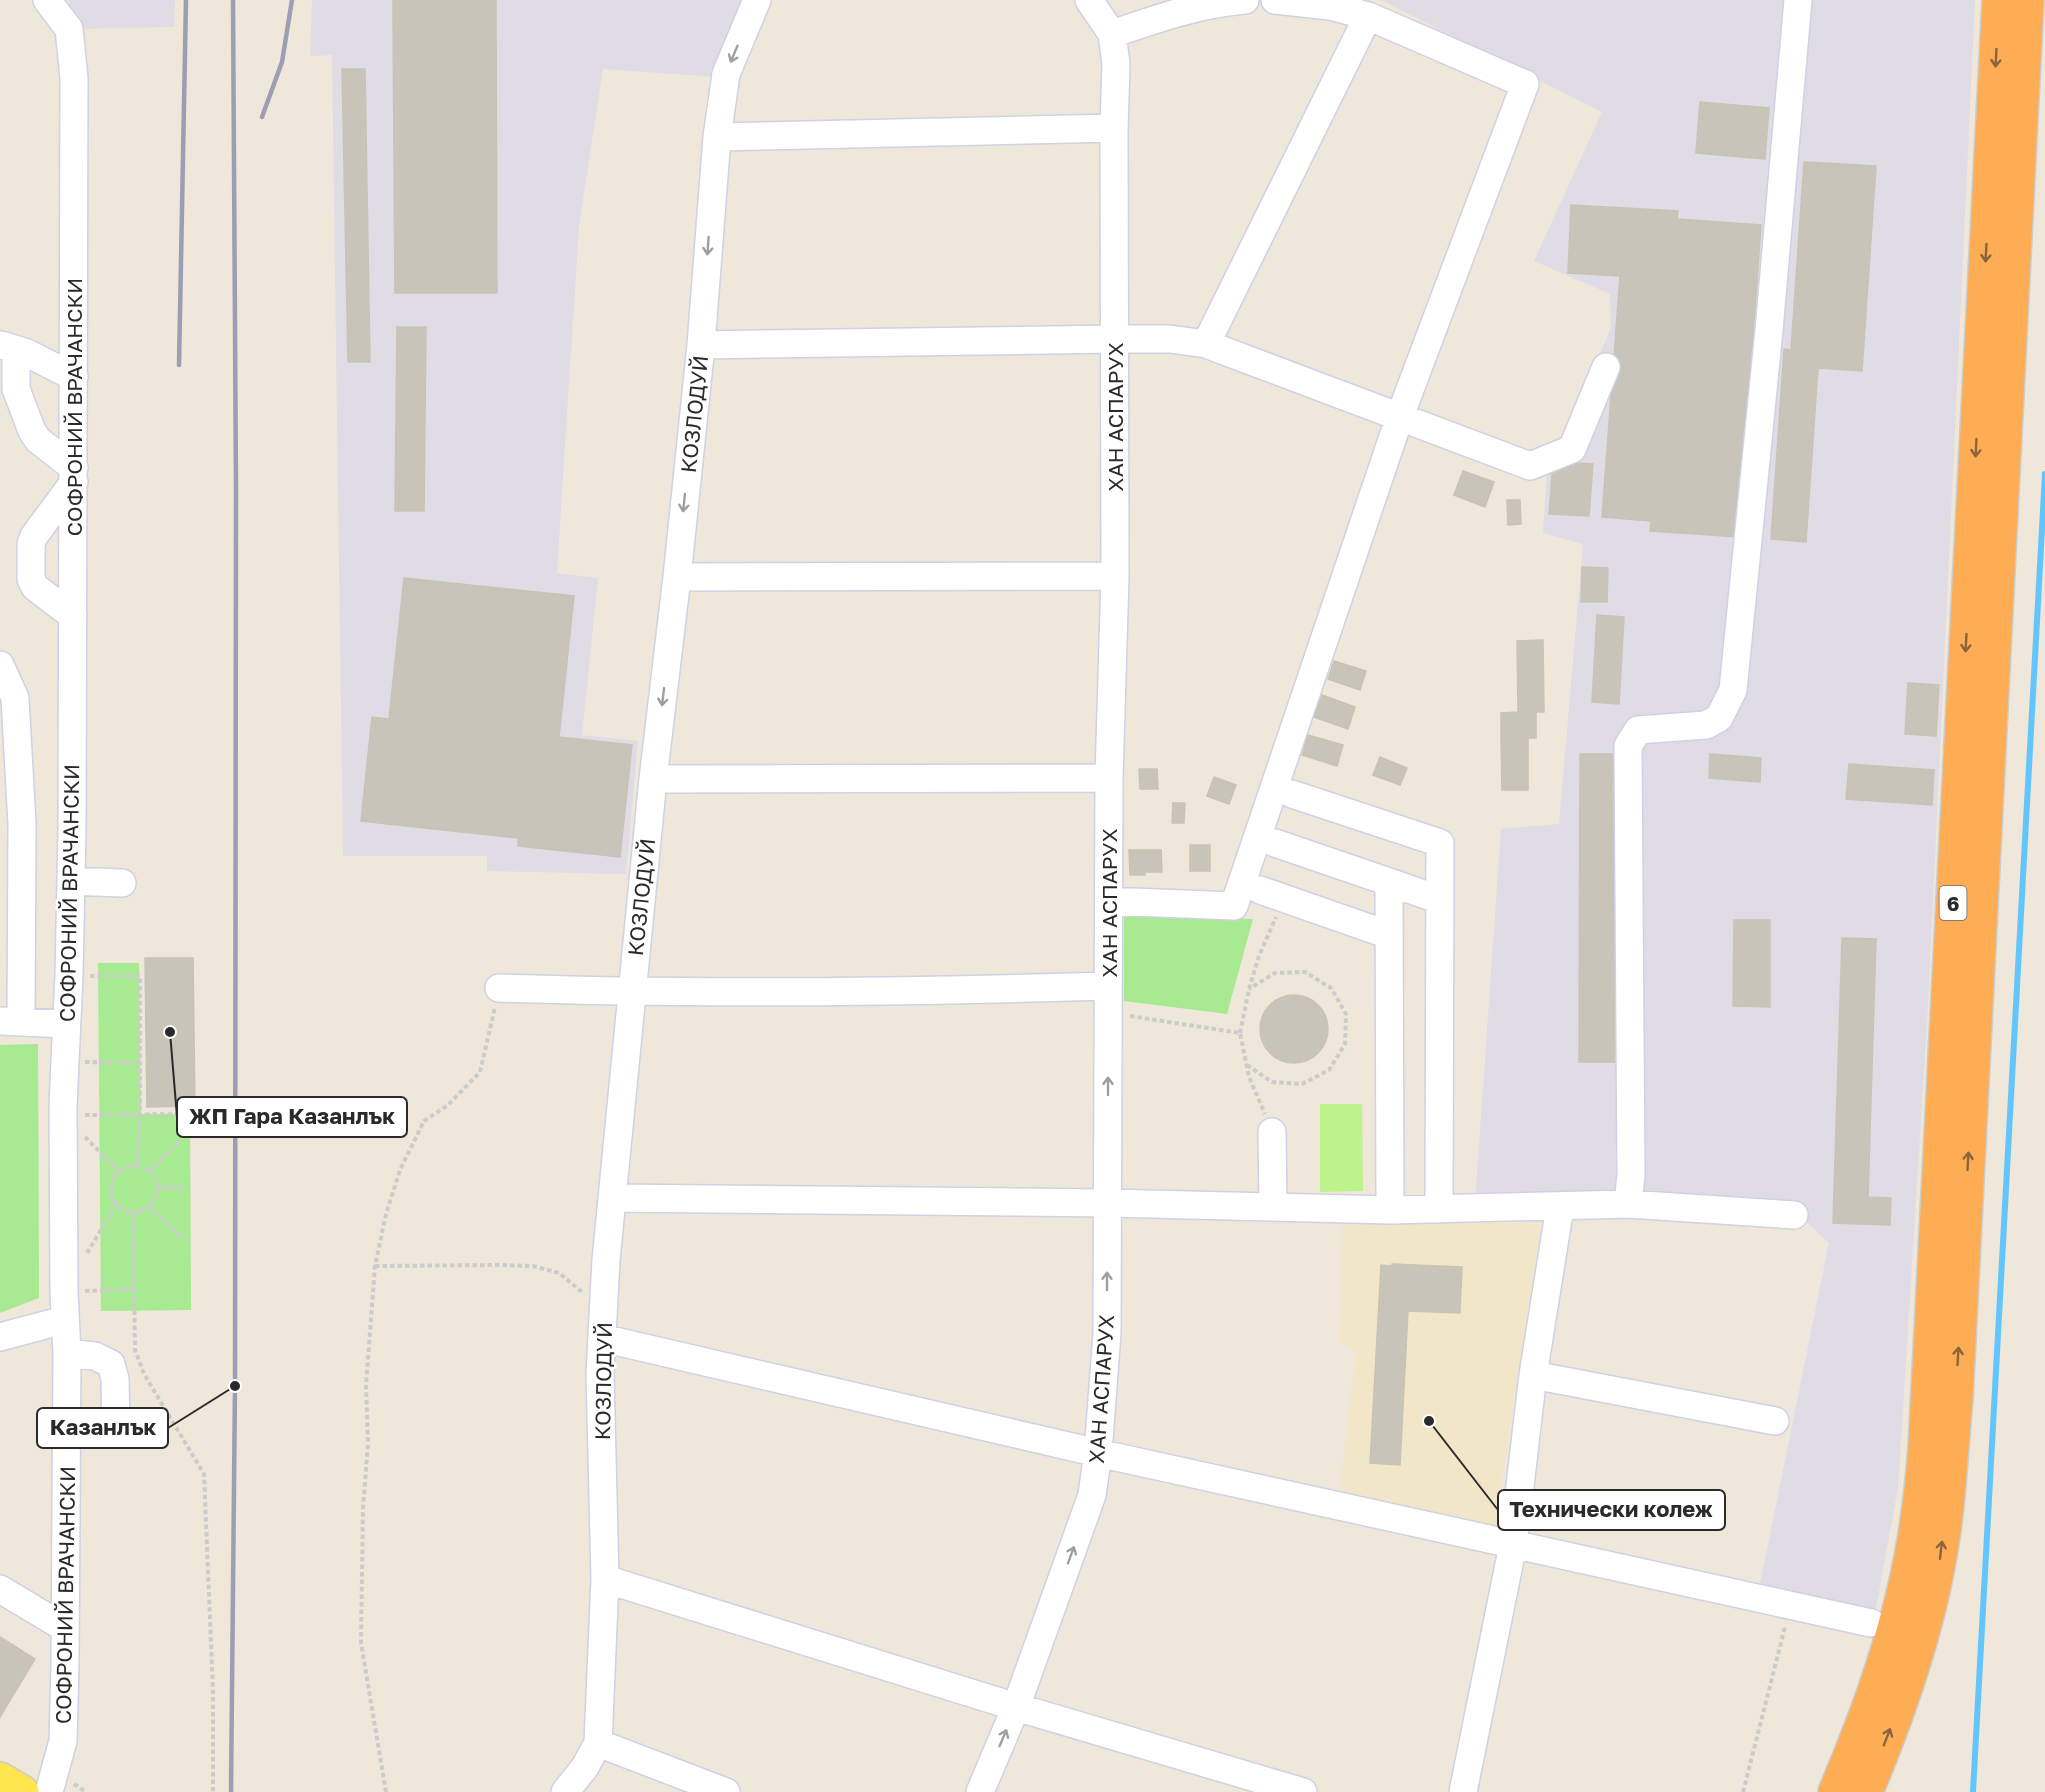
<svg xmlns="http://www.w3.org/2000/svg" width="2045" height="1792" font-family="'Golos Text',sans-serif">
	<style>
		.industrial { fill: #dfdce5 }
		.education { fill: #f1e7c8 }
		.green { fill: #a7ea91 }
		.pitch { fill: #bef28b }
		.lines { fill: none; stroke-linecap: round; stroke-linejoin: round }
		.stream { stroke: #62c5fb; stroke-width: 6 }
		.building { fill: #c9c4ba; stroke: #c9c3b4; stroke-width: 1.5 }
		.minor-casing { stroke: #cfd1e4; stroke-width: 30 }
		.major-casing { stroke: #ccc; stroke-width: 36 }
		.highway-casing { stroke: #ccc; stroke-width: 36 }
		.path { stroke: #ccc; stroke-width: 4; stroke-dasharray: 4.5 3; stroke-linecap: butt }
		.minor { stroke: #fff; stroke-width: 27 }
		.major { stroke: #ffe54e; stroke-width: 33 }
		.highway { stroke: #ffad54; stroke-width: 33 }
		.rail { stroke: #9c9eb6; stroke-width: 4.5 }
		.oneway { stroke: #9f9f9f }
		.oneway2 { stroke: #8a653d }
		.labels { text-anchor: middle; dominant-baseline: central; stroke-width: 5; stroke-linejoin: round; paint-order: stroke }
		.shield { fill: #fff; stroke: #6a6a6a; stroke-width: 1.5 }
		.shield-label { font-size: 20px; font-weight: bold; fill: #2a2a2a }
		.street-label { font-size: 21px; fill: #2a2a2a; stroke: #fff }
		.leader { fill: none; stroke: #2a2a2a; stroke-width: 2 }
		.callout-dot { fill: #2a2a2a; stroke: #fff; stroke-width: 2 }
		.callout { fill: #fff; stroke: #2a2a2a; stroke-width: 2 }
		.callout-label { font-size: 22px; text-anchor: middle; font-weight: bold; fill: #2a2a2a }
	</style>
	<rect width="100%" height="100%" fill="#eee7da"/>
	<path class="industrial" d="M69 0H175L174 27 69 29Z
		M312 0H751L716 77 603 69 579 225 557 573 598 578 582 735 638 741 626 874 487 871V856H343L332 55 310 56Z
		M1381 0H1975L1928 1007 1898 1488 1875 1613 1758 1594 1829 1243 1795 1211 1475 1203 1501 829 1559 824 1583 544 1543 533 1547 468 1611 329 1610 294 1534 261 1602 112Z"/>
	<path class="education" d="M1343 1216 1541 1224 1494 1531 1340 1491 1356 1350 1340 1344Z"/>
	<path class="green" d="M1124 914 1253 919 1227 1014 1124 1001Z
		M98 963H139L141 1114H190L191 1310 101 1311Z
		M38 1044 39 1298 0 1313V1045Z"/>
	<path class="pitch" d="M1320 1104H1362L1363 1191 1320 1192Z"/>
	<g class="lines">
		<path class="stream" d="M1973 1792 2045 474"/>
	</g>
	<path class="building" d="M393 0H496V17L393 18Z
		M496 17 497 293H395L393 18Z
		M342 69H365L370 362H348Z
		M1700 102 1769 108 1765 159 1696 153Z
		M1804 162 1876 166 1862 371 1818 368 1806 542 1771 539 1784 349 1791 350Z
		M1571 205 1678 211 1677 219 1761 225 1739 537 1650 531 1651 521 1602 517 1620 276 1568 273Z
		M397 327H426L424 511H395Z
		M1553 462 1593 464 1589 516 1549 514Z
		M1463 471 1494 482 1485 507 1454 495Z
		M1507 500H1520L1521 524 1508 525Z
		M1582 567 1608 568 1607 602H1581Z
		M404 578 574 596 559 737 632 745 620 857 518 846V838L361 821 372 717 389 719Z
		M1597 615 1624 617 1619 704 1592 702Z
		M1543 640 1544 712H1518L1517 641Z
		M1334 661 1366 671 1360 690 1328 679Z
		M1908 683 1939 685 1936 736 1905 734Z
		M1322 695 1355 707 1348 729 1314 717Z
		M1518 712H1536V738L1501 739V713Z
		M1308 735 1343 745 1337 766 1302 755Z
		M1501 739H1528V790H1502Z
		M1580 754H1616V1062H1579Z
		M1710 754 1761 758 1760 782 1709 778Z
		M1380 757 1407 768 1400 785 1373 775Z
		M1849 764 1934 770 1932 805 1846 799Z
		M1139 769H1157L1158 789H1140Z
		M1214 777 1236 785 1229 804 1207 796Z
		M1173 803H1185L1184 823H1172Z
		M1190 845H1210V871H1190Z
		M1129 850H1161L1162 872H1145V875H1130Z
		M1734 920H1770V1007L1733 1006Z
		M1842 938 1876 939 1868 1197 1891 1198 1890 1225 1833 1223Z
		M145 958H193L195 1106 147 1107Z
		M1260 1029a34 34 0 1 1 68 0a34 34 0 1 1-68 0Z
		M1392 1264 1462 1267 1460 1313 1408 1311 1400 1465 1370 1463 1381 1265 1392 1266Z
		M0 1637 35 1659 0 1717Z"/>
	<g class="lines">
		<g class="minor-casing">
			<path id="minor" d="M47 0 69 29 74 78 72 829 69 975 63 1106 64 1292 67 1353 65 1664 63 1741 49 1792
				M1112 34C1156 19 1198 4 1245 0
				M717 137 1114 128
				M1206 344 1368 16
				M1 345 27 353 74 377
				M701 345 1115 339H1170L1206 344 1530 466 1572 449 1606 367
				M16 350V389L32 431 38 440 74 468
				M677 577 1115 576
				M73 616 35 587 31 579V544L34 536 74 482
				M0 665 15 698 22 824 21 1022
				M653 779 1109 778
				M1292 794 1440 843 1439 1209
				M1275 843 1389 882 1390 1210
				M71 881 122 883
				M1389 882 1440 900
				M1260 890 1389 935
				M1109 901 1234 906 1400 416 1525 84 1368 16 1330 6 1275 0
				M499 988C702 995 905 992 1108 986
				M0 1021 66 1024
				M1272 1132 1273 1207
				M613 1198 1107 1203 1390 1210 1628 1204 1794 1215
				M1628 1204 1631 1175 1628 746 1638 730 1706 725 1719 718 1733 690 1769 330 1798 0
				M0 1337 64 1320
				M602 1338 1098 1453 1871 1623
				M67 1353 95 1356 111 1364 115 1379 116 1434
				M1533 1375 1775 1421
				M605 1579 1016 1707 1303 1792
				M0 1589 65 1628
				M598 1743 726 1792
				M565 1792 585 1767 598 1743 605 1579 600 1373 606 1260 653 779 677 577 701 345 717 137 726 74 757 0
				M980 1792 1016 1707 1092 1495 1098 1453 1107 1333 1109 778 1115 576 1114 128 1116 64 1112 34 1089 0
				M1463 1792 1513 1545 1533 1375 1560 1207"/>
		</g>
		<g class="major-casing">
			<path id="major" d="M0 1779 22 1792"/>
		</g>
		<g class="highway-casing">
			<path id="highway" d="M1835 1792C1867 1717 1896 1638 1911 1557 1918 1521 1922 1485 1925 1448L1999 0
				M1866 1792C1897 1718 1925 1640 1939 1561 1949 1508 1951 1452 1956 1398L2027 0"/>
		</g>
		<path class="path" d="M90 976H140V1114L137 1166
			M1130 1016 1240 1033 1249 1077 1265 1114
			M1240 1033 1249 989 1259 956 1276 917
			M85 1062 141 1063
			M1247 1065 1272 1082 1302 1084 1329 1070 1345 1044 1346 1014 1331 988 1305 972 1275 973 1249 989
			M85 1115 190 1114
			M85 1137 119 1171
			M111 1189a23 23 0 1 1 46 0a23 23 0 1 1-46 0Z
			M149 1171 179 1141
			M157 1188 185 1187
			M149 1207 183 1239
			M133 1213 135 1350 144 1374 204 1474 213 1691V1792
			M87 1253 116 1205
			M375 1266 502 1265 533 1266 559 1273 582 1292
			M85 1291 134 1289
			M74 1784 86 1792
			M386 1792 361 1643 363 1508 368 1443 366 1385 375 1266 386 1214 400 1170 424 1121 448 1105 480 1072 495 1007
			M1743 1792 1785 1627"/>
		<use href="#minor" class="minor"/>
		<use href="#major" class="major"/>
		<use href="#highway" class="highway"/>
		<path class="rail" d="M262 117 282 62 292 0
			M179 365 186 0
			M231 1792 235 1386 236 489 233 0"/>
	</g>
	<defs><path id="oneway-shaft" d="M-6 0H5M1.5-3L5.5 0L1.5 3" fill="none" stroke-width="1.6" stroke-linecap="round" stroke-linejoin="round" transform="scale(1.5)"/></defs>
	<g class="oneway">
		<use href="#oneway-shaft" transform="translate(734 54) rotate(113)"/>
		<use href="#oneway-shaft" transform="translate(708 246) rotate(94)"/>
		<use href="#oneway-shaft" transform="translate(684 503) rotate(96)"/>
		<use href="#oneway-shaft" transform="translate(663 697) rotate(97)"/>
		<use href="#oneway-shaft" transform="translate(1108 1086) rotate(-90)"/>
		<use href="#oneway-shaft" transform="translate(1107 1281) rotate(-90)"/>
		<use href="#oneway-shaft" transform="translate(1071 1555) rotate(-70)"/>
		<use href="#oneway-shaft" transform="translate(1003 1738) rotate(-67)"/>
	</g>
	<g class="oneway2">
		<use href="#oneway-shaft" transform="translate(1996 58) rotate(93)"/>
		<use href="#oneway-shaft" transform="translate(1986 253) rotate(93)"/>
		<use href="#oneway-shaft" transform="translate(1976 448) rotate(93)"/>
		<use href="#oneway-shaft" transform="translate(1966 643) rotate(93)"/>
		<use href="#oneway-shaft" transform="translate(1968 1161) rotate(-87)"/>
		<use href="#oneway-shaft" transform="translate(1958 1356) rotate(-87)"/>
		<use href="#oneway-shaft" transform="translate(1941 1550) rotate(-83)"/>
		<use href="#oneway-shaft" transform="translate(1887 1737) rotate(-69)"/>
	</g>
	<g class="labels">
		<rect class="shield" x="1939.5" y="886" width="27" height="34" rx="4.5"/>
		<g class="shield-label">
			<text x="1953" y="903">6</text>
		</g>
		<g class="street-label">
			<text transform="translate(74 407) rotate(-90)">СОФРОНИЙ ВРАЧАНСКИ</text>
			<text transform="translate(694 414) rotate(-84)">КОЗЛОДУЙ</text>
			<text transform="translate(1115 417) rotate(-90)">ХАН АСПАРУХ</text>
			<text transform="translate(69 893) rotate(-89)">СОФРОНИЙ ВРАЧАНСКИ</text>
			<text transform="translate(641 897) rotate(-84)">КОЗЛОДУЙ</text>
			<text transform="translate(1109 903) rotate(-90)">ХАН АСПАРУХ</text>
			<text transform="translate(603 1381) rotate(-89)">КОЗЛОДУЙ</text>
			<text transform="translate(1101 1389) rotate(-86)">ХАН АСПАРУХ</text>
			<text transform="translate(65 1595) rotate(-89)">СОФРОНИЙ ВРАЧАНСКИ</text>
		</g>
	</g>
	<path class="leader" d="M170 1032L177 1117M235 1386L168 1428M1429 1421L1498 1510"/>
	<g class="callout-dot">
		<circle cx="170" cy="1032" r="6"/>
		<circle cx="235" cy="1386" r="6"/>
		<circle cx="1429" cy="1421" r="6"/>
	</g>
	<g class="callout">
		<rect x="177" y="1097" width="230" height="40" rx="6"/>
		<rect x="37" y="1408" width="131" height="40" rx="6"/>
		<rect x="1498" y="1490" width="227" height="40" rx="6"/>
	</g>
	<g class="callout-label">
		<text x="292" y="1124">ЖП Гара Казанлък</text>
		<text x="103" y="1435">Казанлък</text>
		<text x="1611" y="1517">Технически колеж</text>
	</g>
</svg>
